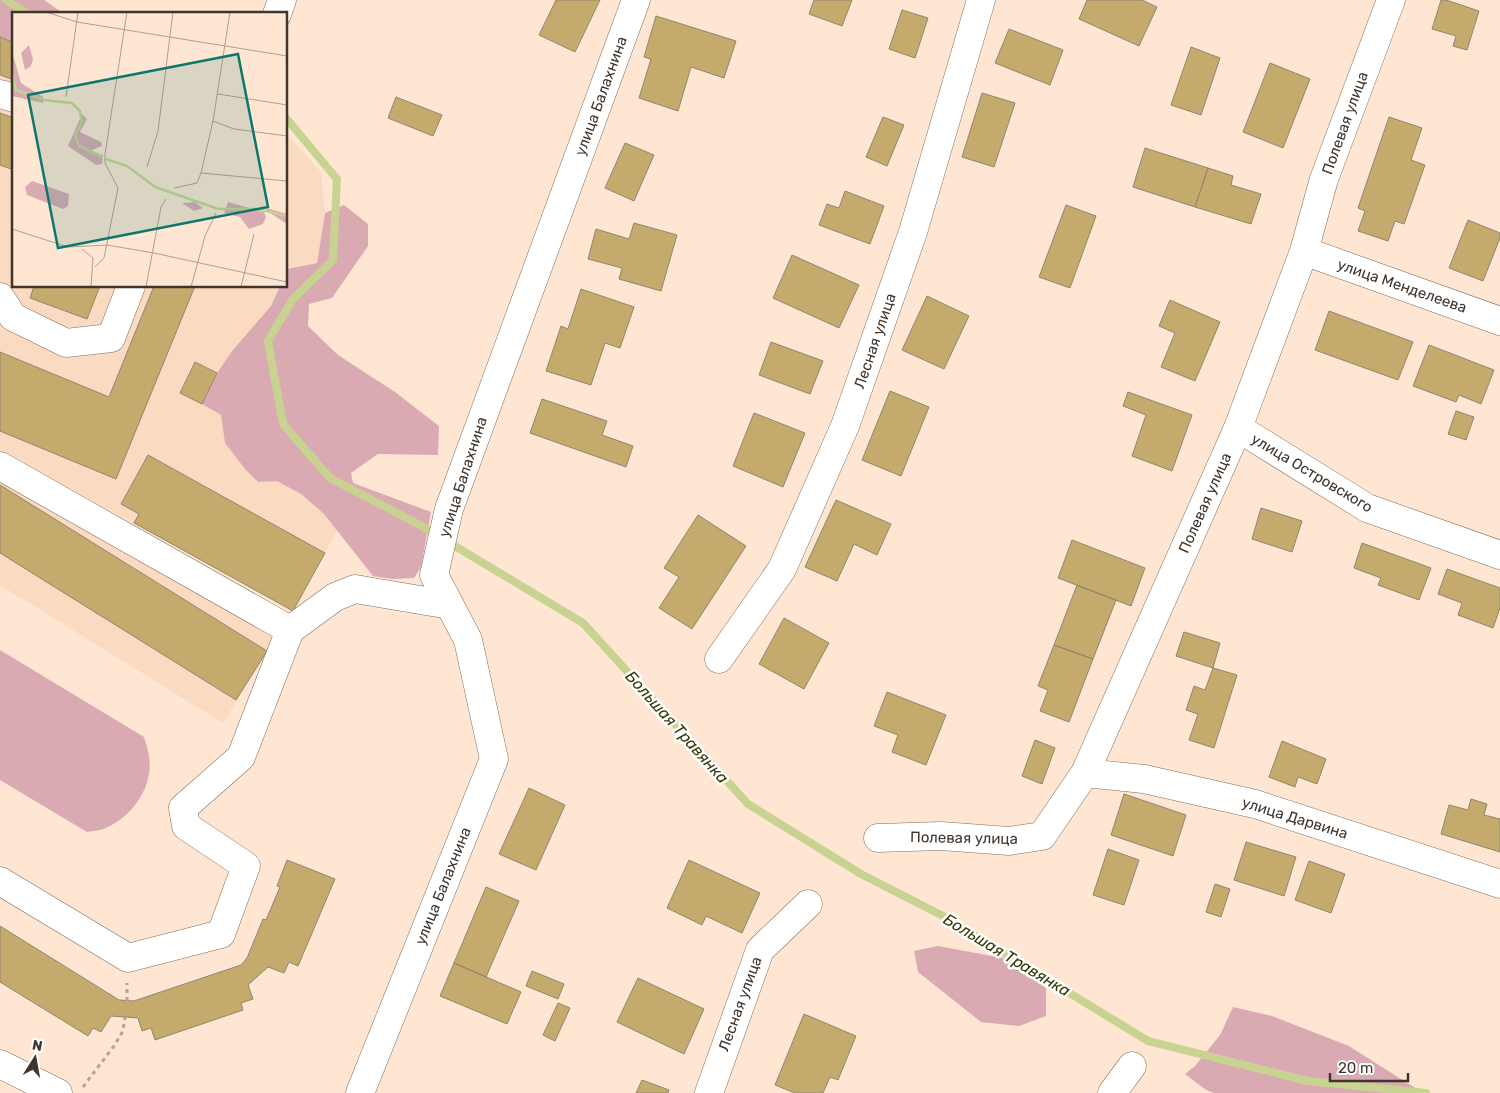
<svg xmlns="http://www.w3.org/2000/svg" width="1500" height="1093" font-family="Rubik,sans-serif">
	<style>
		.built { fill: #fadbc2 }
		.green { fill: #daaab3 }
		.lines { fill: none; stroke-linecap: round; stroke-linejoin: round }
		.stream { stroke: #c8d392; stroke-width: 8 }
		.building { fill: #c4ab6d; stroke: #90866d }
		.minor-casing { stroke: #836d5c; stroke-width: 29 }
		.path { stroke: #b6a394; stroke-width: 3; stroke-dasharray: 4 4; stroke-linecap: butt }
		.minor { stroke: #fff; stroke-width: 28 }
		.labels { text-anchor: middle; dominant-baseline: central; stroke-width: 5; stroke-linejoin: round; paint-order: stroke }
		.street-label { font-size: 15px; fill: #3f352d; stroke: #fff }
		.water-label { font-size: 16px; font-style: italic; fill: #333906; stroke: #fff }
		.inset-river { fill: none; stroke: #c8d392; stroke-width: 2.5 }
		.inset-road { fill: none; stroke: #b29f90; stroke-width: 1 }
		.view { fill: #0f766e; fill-opacity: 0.15; stroke: #0f766e; stroke-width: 2.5 }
		.inset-edge { fill: none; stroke: #3f352d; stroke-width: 2.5 }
	</style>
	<rect width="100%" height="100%" fill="#fee6d2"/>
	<path class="built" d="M0 37 14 43V286H280L271 306 232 351 217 373 202 404 221 415 225 443 245 469 258 482 277 480 301 494 324 514 337 530 325 553 134 523 0 451Z
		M286 134 321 172 325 213 317 263 287 269 286 271Z
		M0 459 285 618 267 651 223 723 0 585Z"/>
	<path class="green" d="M0 0H44L64 14H14V43L0 37Z
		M344 205 368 224V246L332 298 309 304 308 326 338 355 395 392 439 426 438 455 378 454 351 473 353 483 431 512 421 567 414 578 393 579 373 576 324 514 301 494 277 481 258 482 245 469 225 443 221 415 202 404 217 373 232 351 271 306 280 286H286L287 269 317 263 325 213Z
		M0 650 144 737C146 743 148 750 149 756 154 785 134 814 110 826 103 830 94 831 87 832L0 780Z
		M938 946 1003 958 1046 988V1016L1019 1026 981 1022 918 972 914 951Z
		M1233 1007 1272 1016 1349 1046 1423 1093H1214L1206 1090 1185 1074 1195 1066 1220 1035Z"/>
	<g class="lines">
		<path class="stream" d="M6 0 28 14
			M286 118 337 179 333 260 293 299 268 341 283 424 330 478 420 525 583 623 748 804 861 874 945 917 1148 1041 1308 1081 1426 1093"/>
	</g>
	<path class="building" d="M556 0H600L575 52 539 35Z
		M814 0H852L842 26 809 14Z
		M1087 0H1142L1157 7 1139 46 1079 19Z
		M1441 0H1446L1479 11 1467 50 1453 46 1456 36 1432 29Z
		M902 10 928 18 915 58 889 49Z
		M656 16 736 41 724 78 691 67 678 111 639 98 651 59 644 57Z
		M1009 29 1063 50 1050 85 995 63Z
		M0 37 14 43V80L0 75Z
		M1191 47 1220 58 1201 115 1171 105Z
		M1270 63 1310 79 1283 148 1243 132Z
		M982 93 1015 103 994 167 962 157Z
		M396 97 442 115 433 136 388 118Z
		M0 113 14 118V170L0 165Z
		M883 117 904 125 887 166 866 157Z
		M1389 117 1422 128 1411 160 1425 165 1404 224 1395 221 1388 241 1358 231 1365 211 1358 208Z
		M625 143 654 155 634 201 605 188Z
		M1145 148 1208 168 1195 207 1133 187Z
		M1208 168 1233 176 1231 185 1261 194 1251 224 1195 207Z
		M845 191 884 206 870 244 819 225 827 204 839 208Z
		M1066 205 1096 216 1070 288 1039 277Z
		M1468 220 1500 233V238L1483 281 1449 268Z
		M634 223 677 235 661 291 619 279 622 268 588 259 596 229 629 239Z
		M792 255 859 285 839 328 773 298Z
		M34 286H100L87 319 30 298Z
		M154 286H195L116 479 0 431V352L109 397Z
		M581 289 634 307 620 348 605 343 591 385 546 371 561 326 568 329Z
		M927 296 969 316 944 369 902 350Z
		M1170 300 1220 322 1195 381 1161 367 1175 333 1159 326Z
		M1329 311 1413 342 1398 380 1315 350Z
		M771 342 823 361 810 394 759 375Z
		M1429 345 1494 370 1481 404 1459 395 1456 402 1413 386Z
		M195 362 217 373 202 404 180 393Z
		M890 391 929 407 901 476 862 460Z
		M1128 392 1192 415 1172 471 1132 456 1146 415 1123 406Z
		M542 399 607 421 602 435 633 446 626 467 530 433Z
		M1456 411 1474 417 1466 440 1448 434Z
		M754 413 805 433 783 487 733 466Z
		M148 455 325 553 293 611 134 523 139 514 121 504Z
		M0 485 267 651 236 700 0 553Z
		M836 500 891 524 877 555 854 544 837 581 805 567Z
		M1261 508 1302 521 1292 552 1252 539Z
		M698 515 746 546 692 629 659 608 679 577 664 568Z
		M1072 540 1145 568 1131 606 1058 578Z
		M1362 543 1431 568 1419 600 1378 585 1381 578 1354 568Z
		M1447 569 1500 588V608L1493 628 1458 615 1462 603 1438 594Z
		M1077 585 1116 600 1093 659 1054 645Z
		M784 618 829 643 804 689 759 664Z
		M1184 632 1220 643 1213 668 1176 656Z
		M1054 645 1093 659 1069 722 1040 711 1048 690 1038 686Z
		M1213 668 1237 675 1214 748 1189 740 1198 714 1186 710 1194 686 1205 690Z
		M887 692 946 715 926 765 892 752 898 735 874 726Z
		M1035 740 1055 748 1042 784 1022 776Z
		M1282 741 1326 759 1317 784 1298 777 1295 787 1269 777Z
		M529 788 565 805 536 870 499 854Z
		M1124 794 1186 815 1173 856 1111 835Z
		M1471 799 1487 804 1484 815 1500 819V852L1441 834 1449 805 1468 810Z
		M1246 842 1296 857 1284 896 1234 880Z
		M1108 849 1139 860 1124 905 1093 895Z
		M287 860 335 879 298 966 289 962 284 973 268 967 248 985 253 999 241 1003 243 1010 155 1040 151 1028 142 1031 138 1018 111 1016 101 1032 93 1028 88 1036 0 982V926L119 1000 134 1001 241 965 247 958 263 919 266 920 280 887 277 886Z
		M689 860 760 893 742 933 706 916 702 925 667 908Z
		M1309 861 1345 874 1331 913 1295 900Z
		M1215 884 1230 889 1221 917 1206 912Z
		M486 887 519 901 486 977 454 963Z
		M454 963 521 992 507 1024 440 996Z
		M532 971 564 984 558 999 526 986Z
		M638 978 704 1009 684 1054 617 1022Z
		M558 1003 570 1008 555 1041 543 1035Z
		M804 1014 856 1036 838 1080 830 1077 823 1093H795L775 1085Z
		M642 1080 669 1090 668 1093H636Z"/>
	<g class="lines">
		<g class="minor-casing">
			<path id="minor" d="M277 14 282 0
				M0 94 14 98
				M1304 251 1500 321
				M0 297 13 317 66 343 111 338 131 286
				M1238 428 1367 508 1500 555
				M0 466 290 630 241 757 183 808 186 826 246 866 221 934 128 958 0 881
				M290 630 335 597 355 589 450 605
				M719 659 782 569 845 426 913 232 981 0
				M1085 773 1144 779 1255 804 1500 884
				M878 838 941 836 1009 841 1042 836 1085 773 1238 428 1304 251 1324 179 1391 0
				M0 1064 58 1093
				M360 1093 494 759 468 640 434 575 449 509 636 0
				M709 1093 760 950 808 904
				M1112 1093 1132 1066"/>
		</g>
		<path class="path" d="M127 1001V983
			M83 1087 114 1046 123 1031 125 1017"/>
		<use href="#minor" class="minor"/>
	</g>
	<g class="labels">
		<g class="street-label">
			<text transform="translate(601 96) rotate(-70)">улица Балахнина</text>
			<text transform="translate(1345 123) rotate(-70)">Полевая улица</text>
			<text transform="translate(1402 286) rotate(19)">улица Менделеева</text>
			<text transform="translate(875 341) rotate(-71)">Лесная улица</text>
			<text transform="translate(1312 473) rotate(31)">улица Островского</text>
			<text transform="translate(463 477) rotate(-72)">улица Балахнина</text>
			<text transform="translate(1205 503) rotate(-66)">Полевая улица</text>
			<text transform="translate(1295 818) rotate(17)">улица Дарвина</text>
			<text transform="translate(964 838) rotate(1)">Полевая улица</text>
			<text transform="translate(443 886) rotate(-68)">улица Балахнина</text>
			<text transform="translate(740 1004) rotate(-70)">Лесная улица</text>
		</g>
		<g class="water-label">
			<text transform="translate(677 727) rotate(48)">Большая Травянка</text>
			<text transform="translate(1007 955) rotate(31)">Большая Травянка</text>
		</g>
	</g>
	<g transform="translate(12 12)">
		<rect width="275" height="275" fill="#fee6d2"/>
		<path d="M17 33 21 47 19 54 13 58 9 41ZM0 40 9 71 31 85V91L0 84ZM70 102 75 107 68 120 89 130 90 134 78 139 91 143 90 152 84 153 56 134ZM20 169 57 182 56 194 51 197 15 183 13 175ZM183 190 191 196 182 199 170 191ZM216 190 252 200 254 205 251 212 237 217 228 205 212 201ZM254 196 275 202V212L255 199Z" fill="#daaab3"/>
		<path class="inset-river" d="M0 61 4 78 32 88 60 91 68 99 70 110 63 123 67 134 91 145M94 147 115 154 143 175 206 197H245L275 204"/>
		<path class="inset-road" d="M34 0 65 10 275 44M206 82 275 93M54 85 66 0M201 109 222 117 275 124M135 155 146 119 161 0M189 161 275 169M162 176 185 171 189 161 201 109 218 0M0 217 56 235 95 233 142 241 275 270M70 237 81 246 79 275M83 255 92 246 106 176 93 151V142L115 0M134 275 149 195 154 187M179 275 193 224 204 201M229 275 242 222"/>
		<path class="view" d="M226 42 256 195 46 236 16 83Z"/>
		<rect width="275" height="275" class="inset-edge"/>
	</g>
	<g transform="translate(35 1058) rotate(11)" stroke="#ffffff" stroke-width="4" paint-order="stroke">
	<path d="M0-4L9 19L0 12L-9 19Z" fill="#3f352d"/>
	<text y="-8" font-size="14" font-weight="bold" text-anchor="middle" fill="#3f352d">N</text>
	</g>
	<path d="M1330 1073v8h78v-8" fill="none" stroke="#3f352d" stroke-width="2.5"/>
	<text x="1338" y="1073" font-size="15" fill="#3f352d" stroke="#ffffff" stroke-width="4" paint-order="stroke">20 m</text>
</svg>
